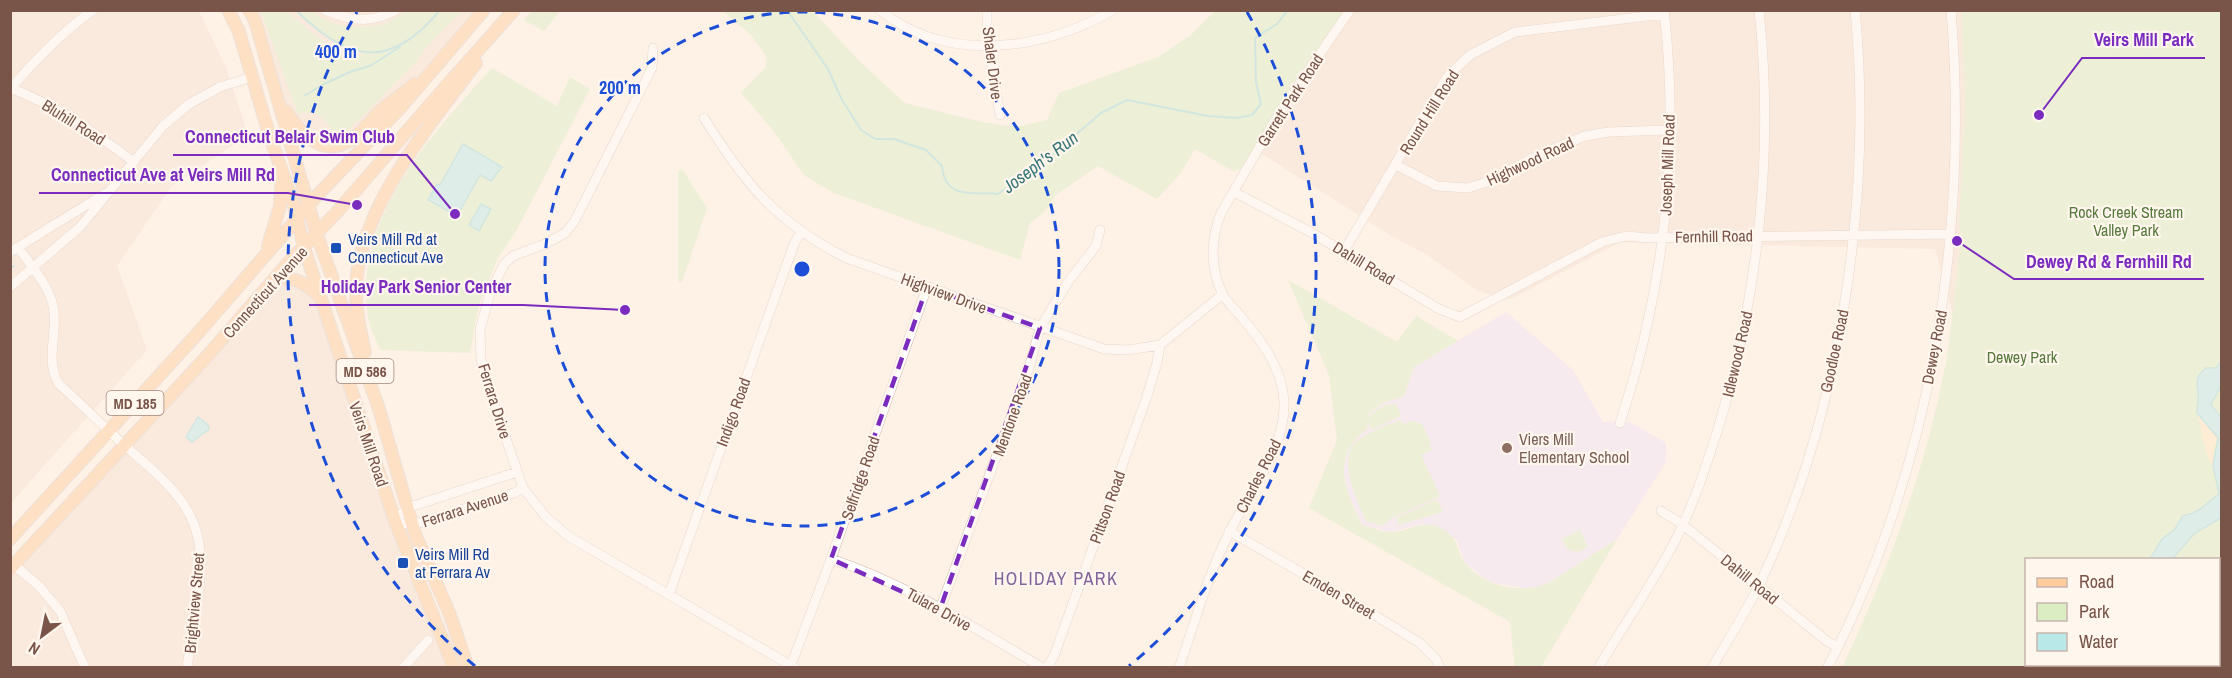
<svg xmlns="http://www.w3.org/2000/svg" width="2232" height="678" font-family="'Archivo Narrow',sans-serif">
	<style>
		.residential { fill: #f6e2d4 }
		.education { fill: #efe3fa }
		.green { fill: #daedc3; fill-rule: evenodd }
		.sand { fill: #ffe8bf }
		.water { fill: #b9e8e9; stroke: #9edadc; stroke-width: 1.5 }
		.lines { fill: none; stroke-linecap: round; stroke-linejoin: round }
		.stream { stroke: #9edadc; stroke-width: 2 }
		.minor-casing { stroke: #d3baae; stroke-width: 10 }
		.major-casing { stroke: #d9cfcc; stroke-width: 14 }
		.minor { stroke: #fff; stroke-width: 9 }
		.major { stroke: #ffcd9c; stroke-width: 12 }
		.marked { fill: none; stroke: #7b2cbf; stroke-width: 4.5; stroke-dasharray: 12 8; stroke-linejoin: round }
		.ring { fill: none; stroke: #1d4ed8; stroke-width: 3; stroke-dasharray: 10 8 }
		.transit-dot { fill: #1a4fb4; stroke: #fff6ee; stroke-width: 2 }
		.education-dot { fill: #8d6e63; stroke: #fff6ee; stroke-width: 2 }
		.labels { text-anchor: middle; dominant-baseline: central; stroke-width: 4.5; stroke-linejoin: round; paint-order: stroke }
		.shield { fill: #fff6ee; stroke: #a1857a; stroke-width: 1.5 }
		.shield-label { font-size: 15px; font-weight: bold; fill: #795449 }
		.street-label { font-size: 16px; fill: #795449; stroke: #fff6ee }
		.park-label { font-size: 16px; fill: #577a3d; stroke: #fff6ee }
		.transit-label { font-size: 16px; fill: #164399; stroke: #fff6ee; text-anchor: start }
		.education-label { font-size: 16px; fill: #785e54; stroke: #fff6ee; text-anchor: start }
		.water-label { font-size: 18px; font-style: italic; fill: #387678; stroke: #fff6ee }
		.neighbourhood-label { font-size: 18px; letter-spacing: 1.5px; fill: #82649d; stroke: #fff6ee }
		.centre { fill: #1d4ed8; stroke: #fff6ee; stroke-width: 3 }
		.ring-label { font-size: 18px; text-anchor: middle; font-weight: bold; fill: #1d4ed8; stroke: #fff6ee; stroke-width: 4.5; stroke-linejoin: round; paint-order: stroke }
		.leader { fill: none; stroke: #7b2cbf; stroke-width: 2 }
		.callout-dot { fill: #7b2cbf; stroke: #fff6ee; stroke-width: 2 }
		.callout-label { font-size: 18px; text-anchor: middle; font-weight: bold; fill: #7b2cbf; stroke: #fff6ee; stroke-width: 4.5; stroke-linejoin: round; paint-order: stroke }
	</style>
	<rect width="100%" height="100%" fill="#fef1e6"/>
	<path class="residential" d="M11 11H199L226 68 248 135 171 187 117 266 147 350 11 503Z
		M249 11H484L437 67 351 140 311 141 277 97Z
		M1340 11H1963L1966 71 1962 219 1953 315 1935 249 1620 242 1511 299 1480 292 1427 255 1390 235 1248 145Z
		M286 277 320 298 454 667 11 668V569L274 279Z"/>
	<path class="education" d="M1506 312 1573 370 1603 422H1630L1666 443V462L1617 539 1550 582 1539 587 1527 589 1489 582 1465 563 1456 539 1422 524 1390 532 1362 525 1348 493 1344 473 1346 452 1354 439 1367 429 1369 414 1385 402 1404 396 1414 367Z"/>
	<path class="green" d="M533 10H560V11L544 31 524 20Z
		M261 11H286L317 37 354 59 363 54C338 44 315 30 296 11H313C329 28 363 30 384 24 393 21 401 13 409 10 420 7 449 10 462 11L428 45 416 62 369 110 344 133 335 134C323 119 319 108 298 114Z
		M723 11H813L859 61 905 103 982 122 1007 126H1021L1047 120 1059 93 1158 57 1191 35 1215 11H1350L1248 168 1233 171 1195 149 1181 173 1157 199 1098 166 1056 195 1043 213 1030 223 1020 260 834 193 805 176 772 129 741 93 766 67 767 57 751 35Z
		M1962 11H2221V667L1842 668C1888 570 1926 469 1946 362 1953 319 1957 275 1961 231L1959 229 1965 103ZM2026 560H2218V664H2026Z
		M492 68 557 106 570 77 590 89 516 231 498 258 479 304 470 353 380 350C376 339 369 327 368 316 353 218 431 135 492 68Z
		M682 169 707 208 682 282 678 281V171Z
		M1288 280 1397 342 1416 316 1458 341 1414 367 1404 396 1385 402 1369 414 1367 429C1330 457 1345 489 1362 525 1371 527 1381 532 1389 532 1407 533 1421 519 1439 527 1459 536 1455 549 1465 563 1484 587 1524 595 1550 582L1617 539 1541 667H1515L1510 622 1309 508 1337 440 1329 375Z
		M1396 404 1401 416 1371 430 1368 423 1370 415 1385 405Z
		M1400 420 1405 424 1413 421 1422 424 1431 442 1429 443 1432 450 1421 455 1440 496 1392 518 1382 526 1366 521C1358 503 1338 461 1354 444 1366 432 1386 426 1400 420Z
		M1437 499 1443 512 1399 525 1396 518Z
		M1580 530 1588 547 1578 552 1567 549 1562 539Z"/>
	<path class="sand" d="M2197 413 2218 438 2215 448 2213 465C2202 451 2203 430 2197 413Z"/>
	<path class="water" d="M463 144 502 167 491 181 480 175 457 216 428 200 437 184 440 185Z
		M481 204 491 209 479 231 469 225Z
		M2221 362V385L2211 405 2221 417V518L2195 533 2172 559H2150L2162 539 2174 530 2183 516C2202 512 2204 504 2219 494L2213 465 2218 438 2197 413C2197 407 2199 400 2198 394 2197 381 2195 377 2206 368H2216Z
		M198 417 208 425 209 429 192 442 186 437Z"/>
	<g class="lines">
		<path class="stream" d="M296 10C348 63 391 70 440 10
			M787 10 828 69 841 98 861 130 875 139H894L926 150 942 166C945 201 974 191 998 194L1052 155 1101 113 1127 100 1208 116 1236 118 1252 115 1261 104 1256 82 1255 38 1277 24 1288 10
			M304 96 324 84 352 71 370 66 400 47
			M10 268 14 266"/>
		<g class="minor-casing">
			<path id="minor" d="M325 10C351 21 371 24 396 10
				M880 10C946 64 1043 51 1113 10
				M987 10V35L1000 115
				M653 48 652 68 574 222 565 233 545 244 513 256 504 264 490 293 480 330 481 359 492 398 523 488 546 517 568 536 795 668
				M10 88C56 105 95 133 134 162
				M10 89C36 60 61 33 93 10
				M704 118C745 184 776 222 846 258L1104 349 1128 350 1160 345 1223 294
				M1396 165 1437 186 1468 188 1484 183 1543 153 1585 136 1609 132 1669 130
				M1234 192 1314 234 1439 309 1460 317 1602 242 1626 236 1648 238 1949 234
				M18 247C30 265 49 285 53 306 59 332 44 360 59 384 80 403 101 424 123 444 157 474 198 503 200 553 202 589 192 631 187 668
				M1344 251 1447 77 1470 55 1515 32 1664 14
				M10 252 106 193
				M10 287 80 227 163 126 189 104 220 87 252 77
				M1620 423C1664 290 1680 150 1664 10
				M517 472 407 508 395 521 413 525 514 493 523 488
				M1661 511 1682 524 1828 642 1838 647
				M1229 531 1358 605 1420 643 1436 659 1440 668
				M831 559C907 584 974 628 1043 668
				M14 565 39 586 60 611 85 668
				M669 594 794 244 801 232
				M940 609 1029 368 1040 328 1068 282 1096 246 1100 230
				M403 668 428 640
				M790 668 831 559 927 287
				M1047 668 1054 656 1146 399 1157 363 1160 345
				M1179 668C1195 622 1208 574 1230 531 1250 490 1286 449 1284 402 1283 370 1262 341 1242 318 1236 310 1226 302 1222 293 1210 267 1211 239 1221 213L1280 112 1350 10
				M1598 668C1624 625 1653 583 1676 539 1694 504 1706 466 1718 429 1759 294 1774 151 1759 10
				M1712 668C1728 639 1747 611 1761 581 1841 412 1873 196 1855 10
				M1827 668C1932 470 1969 232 1951 10"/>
		</g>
		<g class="major-casing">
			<path id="major" d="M228 10 239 32 269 134 294 205 304 248 395 521 454 668
				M249 10 255 21 317 235 379 409 415 534 450 615 468 668
				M286 111C300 133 322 158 351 140 362 133 372 119 381 110 392 101 404 93 415 84
				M268 246 280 206 282 178
				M274 279C294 276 304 282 318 295
				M365 352C360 330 355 308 356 285 361 205 430 125 476 63
				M10 539 198 333 314 199 401 107 484 10
				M10 569 209 354 288 263 337 212 441 92 514 10"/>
		</g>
		<use href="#minor" class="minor"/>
		<use href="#major" class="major"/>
	</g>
	<path d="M0 0H2232V678H0ZM927 287 1040 328 940 609 831 559Z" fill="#fef1e6" fill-opacity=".55" fill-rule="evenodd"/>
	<path class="marked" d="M927 287 1040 328 940 609 831 559Z"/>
	<g class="ring">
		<circle cx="802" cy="269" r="257"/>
		<path d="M475 666A514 514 0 0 1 357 12M1247 12A514 514 0 0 1 1129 666"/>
	</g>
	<g class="transit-dot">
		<rect x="330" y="242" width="12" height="12" rx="3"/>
		<rect x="397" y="557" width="12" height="12" rx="3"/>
	</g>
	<circle class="education-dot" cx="1507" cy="448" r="6"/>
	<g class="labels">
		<g class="shield">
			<rect x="336.5" y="359" width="57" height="24" rx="4.5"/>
			<rect x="106.5" y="391" width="57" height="24" rx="4.5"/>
		</g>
		<g class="shield-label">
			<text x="365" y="371">MD 586</text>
			<text x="135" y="403">MD 185</text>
		</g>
		<g class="street-label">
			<text transform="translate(993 63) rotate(83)">Shaler Drive</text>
			<text transform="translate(1290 100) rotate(-57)">Garrett Park Road</text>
			<text transform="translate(1429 112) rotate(-58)">Round Hill Road</text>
			<text transform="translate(74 122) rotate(32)">Bluhill Road</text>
			<text transform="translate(1530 161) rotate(-25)">Highwood Road</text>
			<text transform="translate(1667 165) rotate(-88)">Joseph Mill Road</text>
			<text transform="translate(1714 236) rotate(-1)">Fernhill Road</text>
			<text transform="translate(1364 263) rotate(31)">Dahill Road</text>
			<text transform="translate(265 292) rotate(-48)">Connecticut Avenue</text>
			<text transform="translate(944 293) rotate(20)">Highview Drive</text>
			<text transform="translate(1934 347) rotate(-79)">Dewey Road</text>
			<text transform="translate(1834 351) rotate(-78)">Goodloe Road</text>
			<text transform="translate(1737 354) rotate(-77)">Idlewood Road</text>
			<text transform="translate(495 401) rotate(73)">Ferrara Drive</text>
			<text transform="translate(733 412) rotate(-70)">Indigo Road</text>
			<text transform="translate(1012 415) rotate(-70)">Mentone Road</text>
			<text transform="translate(369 444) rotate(71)">Veirs Mill Road</text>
			<text transform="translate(1258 476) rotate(-63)">Charles Road</text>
			<text transform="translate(860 478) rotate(-71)">Selfridge Road</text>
			<text transform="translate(1107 507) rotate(-70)">Pittson Road</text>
			<text transform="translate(465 508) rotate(-18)">Ferrara Avenue</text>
			<text transform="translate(1750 579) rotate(39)">Dahill Road</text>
			<text transform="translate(1339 594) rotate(30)">Emden Street</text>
			<text transform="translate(194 603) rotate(-85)">Brightview Street</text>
			<text transform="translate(939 609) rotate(29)">Tulare Drive</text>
		</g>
		<g class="park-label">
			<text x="2126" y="212">Rock Creek Stream<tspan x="2126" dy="18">Valley Park</tspan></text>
			<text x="2022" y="357">Dewey Park</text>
		</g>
		<g class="transit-label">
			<text x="348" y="239">Veirs Mill Rd at<tspan x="348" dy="18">Connecticut Ave</tspan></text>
			<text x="415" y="554">Veirs Mill Rd<tspan x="415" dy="18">at Ferrara Av</tspan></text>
		</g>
		<g class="education-label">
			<text x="1519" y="439">Viers Mill<tspan x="1519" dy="18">Elementary School</tspan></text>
		</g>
		<g class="water-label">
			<text transform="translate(1040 162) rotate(-37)">Joseph's Run</text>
		</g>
		<g class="neighbourhood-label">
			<text x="1056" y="578">HOLIDAY PARK</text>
		</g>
	</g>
	<circle cx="802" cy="269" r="9" class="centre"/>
	<g class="ring-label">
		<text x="336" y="58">400 m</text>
		<text x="620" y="94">200 m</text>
	</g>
	<path class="leader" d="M2039 115L2082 58H2205M455 214L407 155H173M357 205L288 193H39M1957 241L2014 279H2204M625 310L523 305H309"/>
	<g class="callout-dot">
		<circle cx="2039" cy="115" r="6"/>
		<circle cx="455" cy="214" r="6"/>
		<circle cx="357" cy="205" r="6"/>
		<circle cx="1957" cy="241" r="6"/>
		<circle cx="625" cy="310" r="6"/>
	</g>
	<g class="callout-label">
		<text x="2144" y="46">Veirs Mill Park</text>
		<text x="290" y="143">Connecticut Belair Swim Club</text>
		<text x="163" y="181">Connecticut Ave at Veirs Mill Rd</text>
		<text x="2109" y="268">Dewey Rd &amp; Fernhill Rd</text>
		<text x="416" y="293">Holiday Park Senior Center</text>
	</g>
	<rect width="2232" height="678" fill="none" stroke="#795449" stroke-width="24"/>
	<rect x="2025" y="558" width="195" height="108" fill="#fff6ee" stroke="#c9b5ac" stroke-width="1.5"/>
	<rect x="2037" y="578" width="30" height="9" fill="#ffcd9c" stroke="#c9b5ac" stroke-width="1.5"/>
	<text x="2079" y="588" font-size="18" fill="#795449">Road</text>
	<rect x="2037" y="603" width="30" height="18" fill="#daedc3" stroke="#c9b5ac" stroke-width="1.5"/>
	<text x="2079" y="618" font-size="18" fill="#795449">Park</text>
	<rect x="2037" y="633" width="30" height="18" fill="#b9e8e9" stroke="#c9b5ac" stroke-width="1.5"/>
	<text x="2079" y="648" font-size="18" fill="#795449">Water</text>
	<g transform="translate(42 636) rotate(212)" stroke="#fff6ee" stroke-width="4.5" paint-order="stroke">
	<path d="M0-4.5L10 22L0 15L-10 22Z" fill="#795449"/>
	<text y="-9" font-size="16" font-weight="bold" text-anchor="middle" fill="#795449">N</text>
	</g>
</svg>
